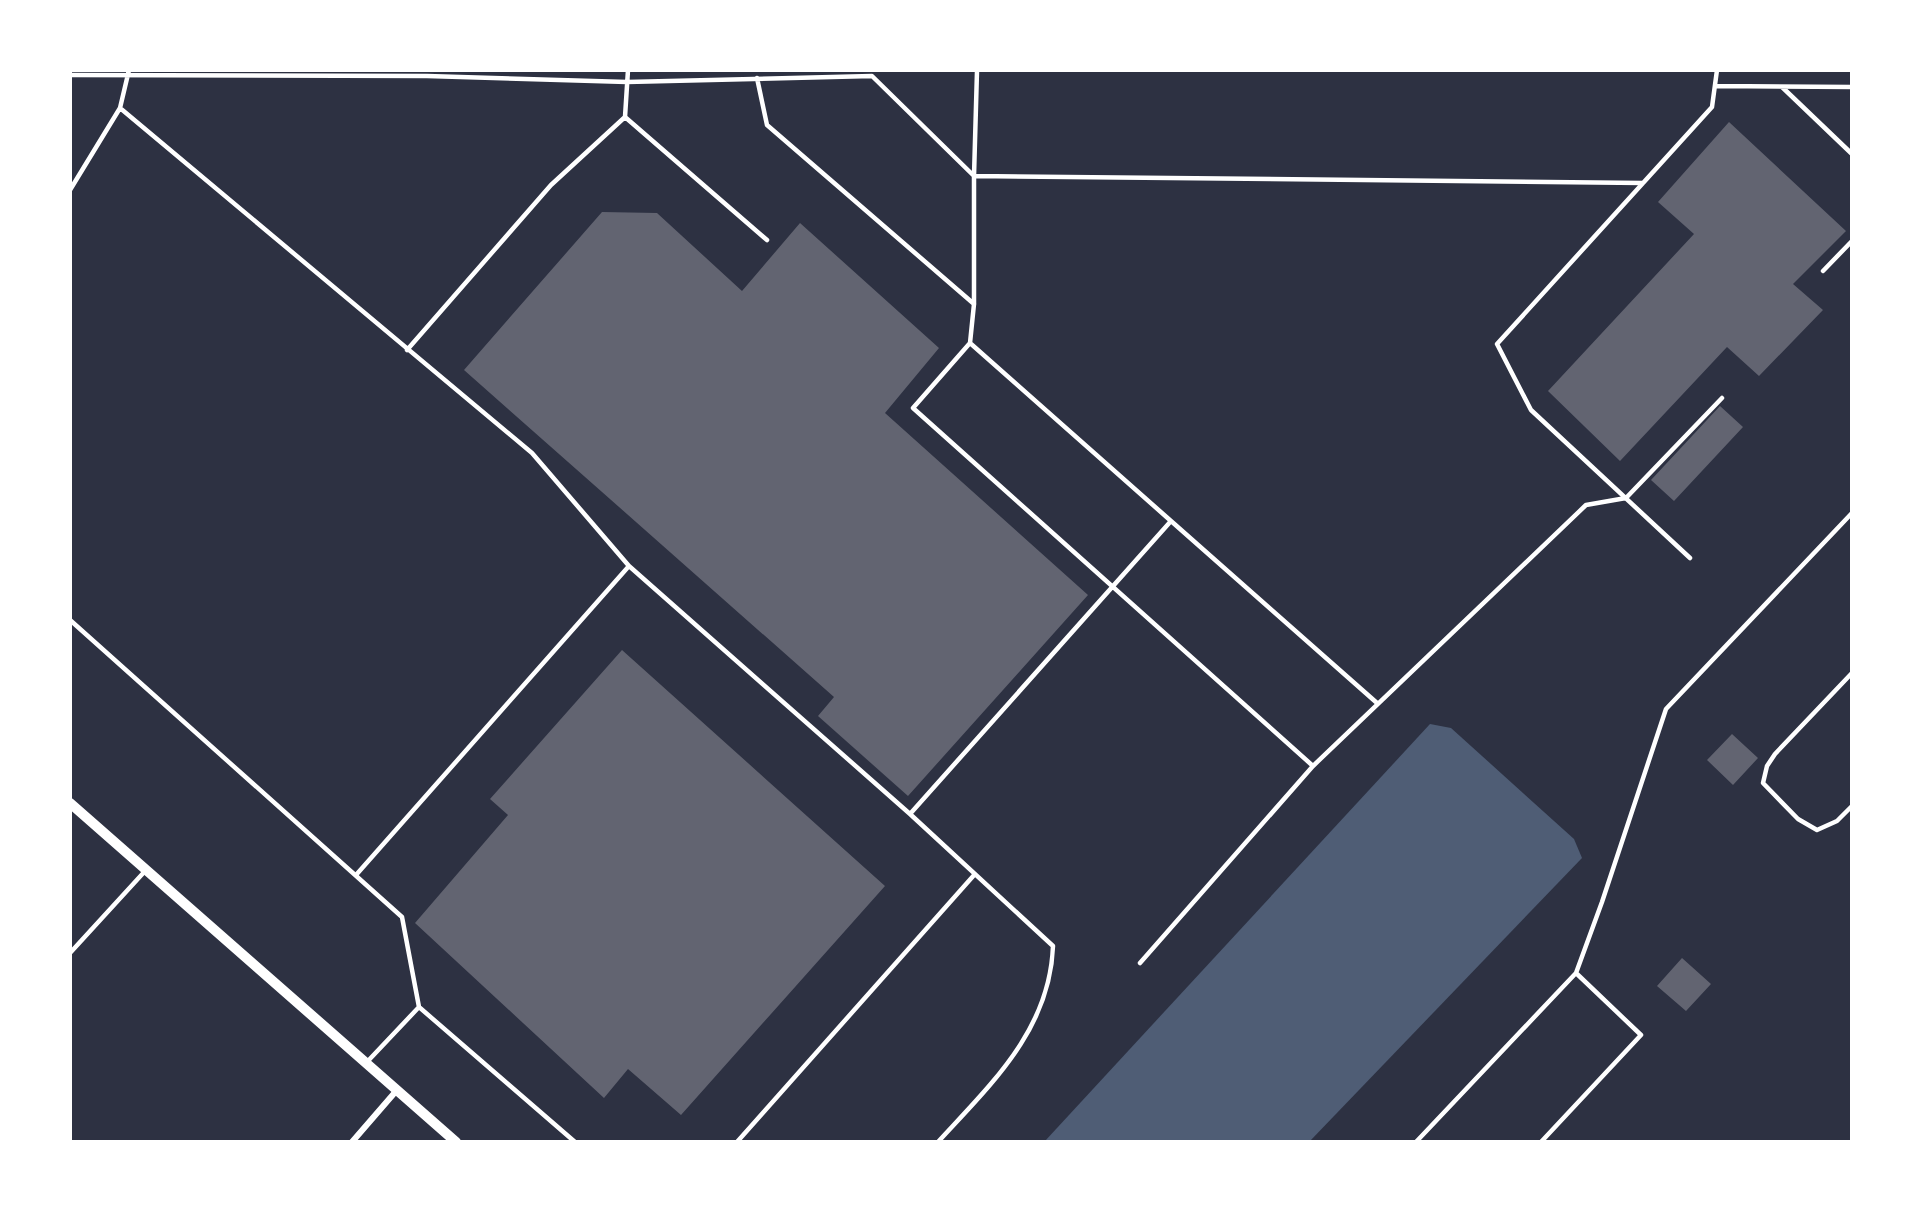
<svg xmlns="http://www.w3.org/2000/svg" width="1922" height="1212" font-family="'Archivo Narrow',sans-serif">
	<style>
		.water { fill: #4f5d75 }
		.building { fill: #626471 }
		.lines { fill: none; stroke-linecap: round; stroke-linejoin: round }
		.service { stroke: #fff; stroke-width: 4.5 }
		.minor { stroke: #fff; stroke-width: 6 }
		.tertiary { stroke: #fff; stroke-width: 10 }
	</style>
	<rect width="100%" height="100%" fill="#2d3142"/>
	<path class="water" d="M1430 724 1451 728 1574 839 1582 858 1310 1141H1045Z"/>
	<path class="building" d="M1729 122 1846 231 1793 284 1823 310 1759 376 1727 347 1620 461 1548 391 1694 234 1658 202Z
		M602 212 657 213 742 291 800 223 939 348 885 413 1088 595 908 796 818 716 834 697 464 370Z
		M1720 406 1743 427 1674 501 1651 480Z
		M622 650 885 886 681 1115 628 1069 604 1098 415 923 508 815 490 799Z
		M1732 734 1758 758 1733 785 1707 760Z
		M1682 958 1711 984 1686 1011 1657 986Z"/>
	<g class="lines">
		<path class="service" d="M977 71 974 176 1643 183
			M70 75 427 76 627 82 872 76 974 176V304L970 343 1171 521
			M757 78 767 125 974 304
			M1715 86 1852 87
			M1782 87 1852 154
			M120 108 129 70
			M625 117 767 240
			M70 190 120 108 532 453 629 566 910 814 1053 946C1050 1030 991 1084 938 1142
			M1823 271 1852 241
			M970 343 913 408 1313 766 1586 505 1626 498 1722 398
			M407 350 551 185 625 117 628 70
			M1690 558 1531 410 1497 344 1712 107 1717 70
			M70 620 402 917 419 1007 575 1142
			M1852 673 1775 754 1767 766 1763 783 1798 819 1817 830 1837 821 1852 806
			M910 814 1171 521 1377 703
			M356 875 629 566
			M70 953 146 870
			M1140 963 1313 766
			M367 1062 419 1007
			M737 1142 975 874
			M1416 1142 1576 973 1602 902 1666 709 1852 513
			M1541 1142 1641 1035 1576 973"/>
		<path class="minor" d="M352 1142 397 1090"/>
		<path class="tertiary" d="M70 803 456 1142"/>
	</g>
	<rect width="1922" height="1212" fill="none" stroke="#ffffff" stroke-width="144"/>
</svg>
